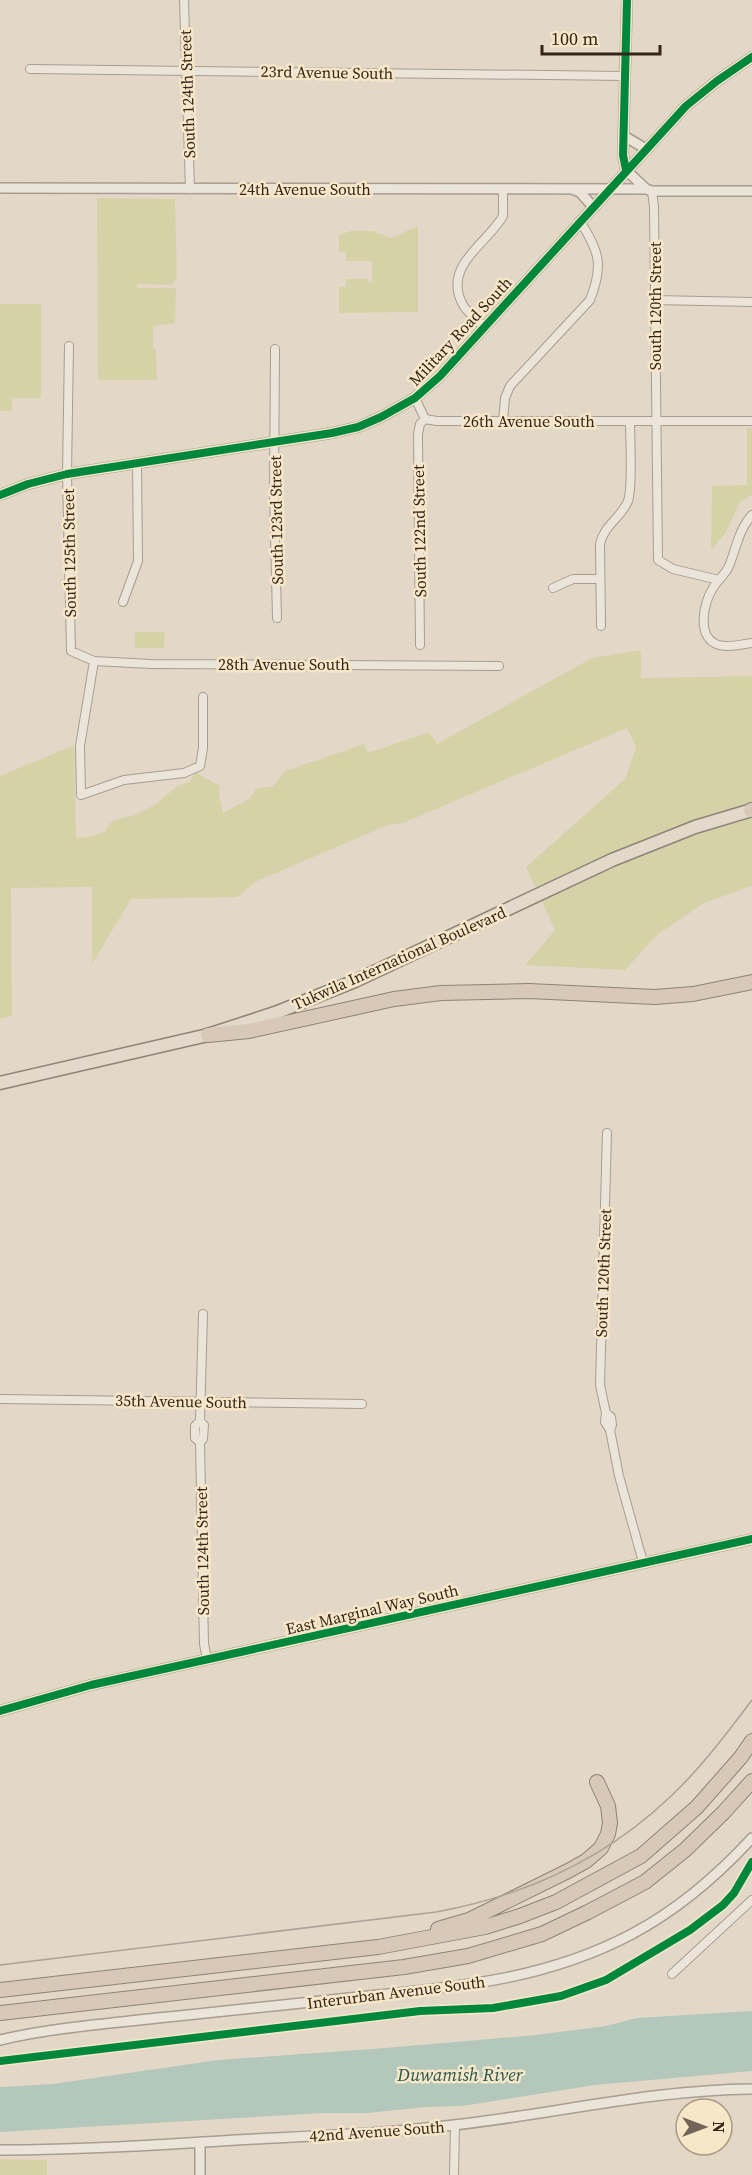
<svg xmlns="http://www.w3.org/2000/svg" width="752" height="2175" font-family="'Source Serif 4',serif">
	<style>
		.green { fill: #d6d2a8 }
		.water { fill: #b3c7ba }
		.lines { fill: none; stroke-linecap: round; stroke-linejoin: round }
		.minor-casing { stroke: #a79d91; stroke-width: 10 }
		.tertiary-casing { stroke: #a79d91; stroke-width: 12 }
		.primary-casing { stroke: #8d8378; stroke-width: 15 }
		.motorway-casing { stroke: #8d8378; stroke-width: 16 }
		.minor { stroke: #ebe4d9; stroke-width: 8 }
		.tertiary { stroke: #ebe4d9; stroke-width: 9 }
		.primary { stroke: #e2d9ca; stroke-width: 12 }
		.motorway { stroke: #d7c8b7; stroke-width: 14 }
		.tram { stroke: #a9a29a; stroke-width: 1.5 }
		.cycleway-casing { stroke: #f7e7c9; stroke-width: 11 }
		.cycleway { stroke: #00873e; stroke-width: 8 }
		.labels { text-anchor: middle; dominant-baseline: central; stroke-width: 5; stroke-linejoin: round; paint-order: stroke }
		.street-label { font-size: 16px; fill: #352519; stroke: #f7e7c9 }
		.water-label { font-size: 18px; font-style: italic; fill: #285650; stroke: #f7e7c9 }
	</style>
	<rect width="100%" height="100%" fill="#e3d8c7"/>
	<path class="green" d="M97 198 175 199 177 278 172 285 137 284 138 288H176L175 323 153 326V349H156L157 380H98Z
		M418 226V312L339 313V287H346V279H368V282H372V261H346V252H339V235L351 231H373L391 238Z
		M0 304H41V398H12V411H0Z
		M747 428H752V495L740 502 725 534 711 550 712 486 747 485Z
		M135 632H165L164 648H135Z
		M641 650V678L752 676V886L704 903 657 935 625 970 525 965 555 930 526 867 625 779 636 747 627 728 403 823 388 825 257 881 237 897 131 899 92 964V887L11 888 12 1015 0 1019V776L74 745 76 838 89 837 106 831C111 815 124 820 137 814 145 810 156 805 162 799 174 790 175 785 190 782L195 772 220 786 219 794 223 813 249 799 256 789 273 786 285 771 364 744 368 753 429 732 437 744 592 658Z
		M0 2159 47 2160V2175H0Z"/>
	<path class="water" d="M752 2011V2071L595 2085 462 2106 426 2107 367 2113H323L0 2132V2087L53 2084 218 2060 385 2048 536 2035 606 2026 637 2018Z"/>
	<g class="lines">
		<g class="minor-casing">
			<path id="minor" d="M184 0 190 189
				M30 69 625 76
				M652 191 654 207 658 560 673 569 719 580
				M654 300 752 302
				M484 327C477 320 466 312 462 303 443 265 488 243 503 216V189
				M69 346 67 474 71 651 94 661 151 664 499 666
				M275 349 274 493 277 618
				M415 398 425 419 437 421H752
				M503 421 505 398 510 386 590 300C604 265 599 251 580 221
				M752 515C739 529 736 549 729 566 726 574 717 580 713 588 703 603 696 639 719 645 729 648 742 644 752 643
				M553 588 573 579H600
				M123 602 138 561 137 463
				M601 626 600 544C604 525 621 518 628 501 633 487 630 439 630 421
				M420 645 418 434 420 424 425 419
				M94 661 80 746 81 795 124 780 184 773 200 766 203 748V697
				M607 1133 600 1385 606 1413 605 1422 610 1430 619 1476 643 1562
				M203 1314 200 1421 204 1425 203 1439 200 1442 204 1644 207 1659
				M0 1399 362 1404
				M606 1413 611 1417 612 1425 610 1430
				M200 1442 195 1438V1426L200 1421
				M672 1974 752 1900
				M454 2175 455 2125"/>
		</g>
		<g class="tertiary-casing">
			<path id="tertiary" d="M624 136 646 149
				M626 170 623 155 627 0
				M626 170 646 189 652 191H752
				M0 188 646 189
				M574 190 580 192 593 207
				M0 495 28 484 67 474 332 433 358 427 381 417 415 398 440 376 686 106 717 81 752 57
				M0 1711 91 1685 752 1539
				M0 2040C51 2028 105 2024 157 2018 231 2011 305 2003 378 1995 468 1986 551 1977 632 1934 679 1909 717 1876 752 1838
				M0 2150C79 2150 158 2145 236 2140 309 2136 382 2134 454 2125 554 2114 650 2090 752 2089
				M200 2175V2142"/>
		</g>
		<g class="primary-casing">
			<path id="primary" d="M0 1083 208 1035 275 1013 355 981 612 860 695 827 752 810"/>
		</g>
		<g class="motorway-casing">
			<path id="motorway" d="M751 810H752
				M208 1035 249 1031 394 999 441 993 529 991 655 997 693 994 752 982
				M438 1929 469 1920 568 1871 586 1861 601 1848 608 1834 610 1823 608 1806 597 1782
				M0 1990 378 1947 485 1927 520 1916 556 1902 641 1856 697 1807 741 1757 752 1741
				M0 2013 404 1967 468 1956 542 1934 588 1912 645 1882 685 1850 723 1813 752 1781"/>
		</g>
		<use href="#minor" class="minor"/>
		<use href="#tertiary" class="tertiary"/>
		<use href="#primary" class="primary"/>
		<use href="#motorway" class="motorway"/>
		<path class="tram" d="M0 1965 436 1912C524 1896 605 1859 670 1797 701 1768 726 1734 752 1700"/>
		<g class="cycleway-casing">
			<path id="cycleway" d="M626 170 623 155 627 0
				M0 495 28 484 67 474 332 433 358 427 381 417 415 398 440 376 686 106 717 81 752 57
				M0 1711 91 1685 752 1539
				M0 2061 420 2011 493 2008 561 1996 606 1980 690 1930 723 1905 734 1893 752 1862"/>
		</g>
		<use href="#cycleway" class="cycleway"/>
	</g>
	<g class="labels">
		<g class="street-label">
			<text transform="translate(327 72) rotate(1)">23rd Avenue South</text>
			<text transform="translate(187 94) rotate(-92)">South 124th Street</text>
			<text x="305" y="189">24th Avenue South</text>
			<text transform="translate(655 306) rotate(-90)">South 120th Street</text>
			<text transform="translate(460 331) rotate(-47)">Military Road South</text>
			<text x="529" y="421">26th Avenue South</text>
			<text transform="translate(276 520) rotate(-91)">South 123rd Street</text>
			<text transform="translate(419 531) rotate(-91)">South 122nd Street</text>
			<text transform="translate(69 553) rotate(-91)">South 125th Street</text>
			<text x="284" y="664">28th Avenue South</text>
			<text transform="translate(399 958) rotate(-24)">Tukwila International Boulevard</text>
			<text transform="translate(603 1273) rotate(-88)">South 120th Street</text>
			<text transform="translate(181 1401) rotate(1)">35th Avenue South</text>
			<text transform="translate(202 1551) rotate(-91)">South 124th Street</text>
			<text transform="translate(372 1609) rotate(-13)">East Marginal Way South</text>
			<text transform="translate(396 1992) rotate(-7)">Interurban Avenue South</text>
			<text transform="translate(377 2131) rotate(-4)">42nd Avenue South</text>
		</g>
		<g class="water-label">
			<text x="460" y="2074">Duwamish River</text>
		</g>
	</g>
	<g transform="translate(704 2127) rotate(90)"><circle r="28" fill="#f7e7c9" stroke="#a99983" stroke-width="1.5"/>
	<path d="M0-4.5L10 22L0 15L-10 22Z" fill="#726456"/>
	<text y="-9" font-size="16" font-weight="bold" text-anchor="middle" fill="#352519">N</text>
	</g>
	<path d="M542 45v9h118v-9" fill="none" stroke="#352519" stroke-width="3"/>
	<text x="551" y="45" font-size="18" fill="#352519" stroke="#f7e7c9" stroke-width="4.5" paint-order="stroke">100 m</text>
</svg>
